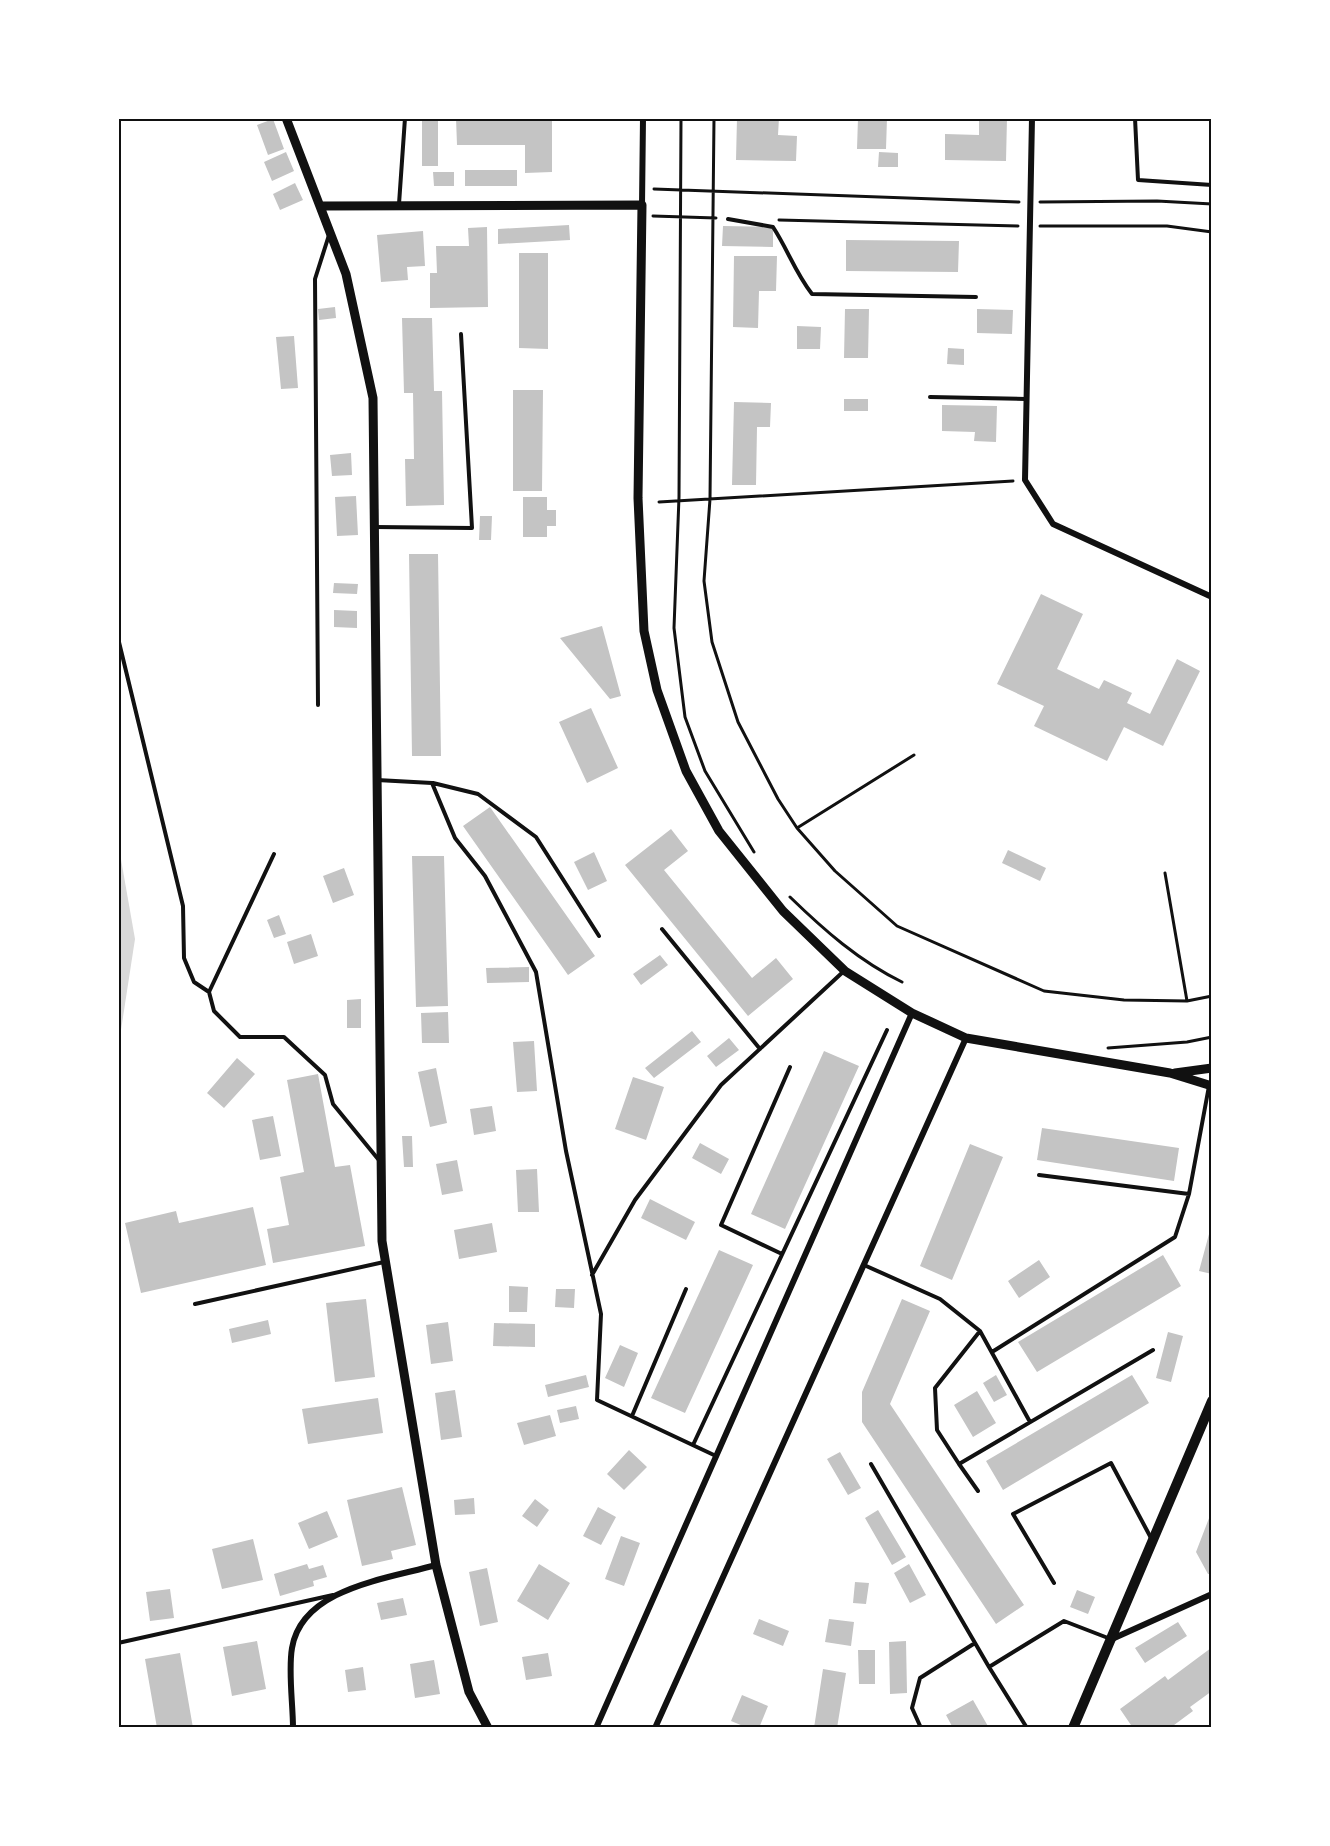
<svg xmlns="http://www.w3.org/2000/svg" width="1330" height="1846" font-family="Commissioner,sans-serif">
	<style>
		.water { fill: #d9d9d9 }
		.building { fill: #c4c4c4 }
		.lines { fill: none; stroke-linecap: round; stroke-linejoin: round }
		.path { stroke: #111; stroke-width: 3 }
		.service { stroke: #111; stroke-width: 4 }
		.minor { stroke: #111; stroke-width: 6 }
		.tertiary { stroke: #111; stroke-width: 9 }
		.secondary { stroke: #111; stroke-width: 10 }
		.neatline { fill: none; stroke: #111; stroke-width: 2 }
	</style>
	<rect width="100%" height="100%" fill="#fff"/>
	<path class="water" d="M119 848 135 939 119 1043 118 848Z"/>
	<path class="building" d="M422 118H438V166H422Z
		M456 118H552V172L525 173V145H457Z
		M737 118H779L778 135 797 136 796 161 736 160Z
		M858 118H887L886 149H857Z
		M979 118H1007L1006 161 945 160V134L979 135Z
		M273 119 284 149 268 155 257 125Z
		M286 152 294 171 272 181 264 162Z
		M879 152 898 153V167H878Z
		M465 170H517V186H465Z
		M433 172H454V186H434Z
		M295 183 303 200 280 210 273 194Z
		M569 225 570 240 498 244V229Z
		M723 226 773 227V247L722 246Z
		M487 227 488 307 430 308V273H437L436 246H469L468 228Z
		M423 231 425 266 407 267 408 280 381 282 377 235Z
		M846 240 959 241 958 272 846 271Z
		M519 253H548V349L519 348Z
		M734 256H777L776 291H759L758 328 733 327Z
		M335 307 336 318 319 320 318 309Z
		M845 309H869L868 358H844Z
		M977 309 1013 310 1012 334 977 333Z
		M402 318H432L434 391H442L444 505 406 506 405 459H414L413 393H404Z
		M797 326 821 327 820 349H797Z
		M294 336 298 388 281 389 276 337Z
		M948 348 964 349V365L947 364Z
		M513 390H543L542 491H513Z
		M844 399H868V411H844Z
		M734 402 771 403 770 427H757L756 485H732Z
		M942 405 997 406 996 442 974 441 975 432 942 431Z
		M351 453 352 475 332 476 330 455Z
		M356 496 358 535 337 536 335 497Z
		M523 497H547V510H556V526H547V537H523Z
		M480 516H492L491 540H479Z
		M409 554H438L441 756H412Z
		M334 583 358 584 357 594 333 593Z
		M1041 594 1083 614 1057 669 1099 689 1104 680 1132 693 1127 703 1150 714 1177 659 1200 671 1163 746 1124 727 1107 761 1034 726 1044 706 997 684Z
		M334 610 357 611V628L334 627Z
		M602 626 621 696 610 699 560 638Z
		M591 708 618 768 587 783 559 722Z
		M490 807 595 956 568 975 463 826Z
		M671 829 688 851 664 870 752 978 776 958 793 979 748 1016 625 865Z
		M1008 850 1046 868 1040 881 1002 863Z
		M594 852 607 881 588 890 574 862Z
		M412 856H444L448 1006 416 1007Z
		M344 868 354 895 333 903 323 876Z
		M279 915 286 934 274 938 267 920Z
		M311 934 318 956 294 964 287 942Z
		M660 955 668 965 641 985 633 974Z
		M529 967V982L487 983 486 968Z
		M361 999V1028H347V1000Z
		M448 1012 449 1043H422L421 1013Z
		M692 1031 701 1042 654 1078 645 1068Z
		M729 1038 739 1050 716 1067 707 1056Z
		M534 1041 537 1091 517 1092 513 1042Z
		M824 1051 859 1066 785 1229 751 1214Z
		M237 1058 255 1074 224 1108 207 1093Z
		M436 1068 447 1123 430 1127 418 1072Z
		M318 1074 335 1167 350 1165 365 1246 273 1263 267 1229 289 1225 280 1177 304 1172 287 1080Z
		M633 1077 664 1087 646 1140 615 1129Z
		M492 1106 496 1131 474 1135 470 1109Z
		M273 1116 281 1156 260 1160 252 1120Z
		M1042 1128 1179 1148 1174 1181 1037 1160Z
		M402 1136H412L413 1167H404Z
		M700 1143 729 1159 721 1174 692 1158Z
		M970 1144 1003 1157 952 1280 920 1266Z
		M457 1160 463 1191 442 1195 436 1164Z
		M537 1169 539 1212H518L516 1170Z
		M650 1199 695 1222 686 1240 641 1218Z
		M253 1207 266 1265 141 1293 125 1223 176 1211 179 1223Z
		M492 1223 497 1252 459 1259 454 1230Z
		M1212 1223V1274L1199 1271Z
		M719 1250 753 1265 685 1413 651 1398Z
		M1163 1255 1181 1286 1037 1372 1018 1342Z
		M1039 1260 1050 1277 1019 1298 1008 1281Z
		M509 1286 528 1287 527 1312H509Z
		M556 1289H575L574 1308 555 1307Z
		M366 1299 375 1377 335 1382 326 1303Z
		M902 1299 930 1311 890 1404 1024 1605 996 1624 862 1422V1392Z
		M268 1320 271 1334 232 1343 229 1329Z
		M448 1322 453 1361 431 1364 426 1325Z
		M494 1323 535 1324V1347L493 1346Z
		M1168 1332 1183 1336 1171 1382 1156 1378Z
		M620 1345 638 1353 624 1387 605 1378Z
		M586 1375 589 1387 548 1397 545 1385Z
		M996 1375 1007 1395 994 1402 983 1383Z
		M1132 1375 1149 1403 1003 1490 986 1461Z
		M455 1390 462 1437 441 1440 435 1393Z
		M977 1391 996 1423 973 1437 954 1405Z
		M378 1398 383 1433 308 1444 302 1409Z
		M576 1406 579 1419 560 1423 557 1410Z
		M550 1415 556 1436 524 1445 517 1423Z
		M629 1450 647 1467 624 1490 607 1474Z
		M840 1452 861 1488 848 1495 827 1459Z
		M402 1487 416 1545 391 1551 393 1559 362 1566 347 1500Z
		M474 1498 475 1514 455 1515 454 1500Z
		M535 1499 549 1510 537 1527 522 1516Z
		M598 1507 616 1517 601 1545 583 1536Z
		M878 1510 906 1557 892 1565 865 1518Z
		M327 1511 338 1537 309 1549 298 1523Z
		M1211 1513 1212 1574H1208L1196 1552Z
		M621 1536 640 1543 624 1586 605 1579Z
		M253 1539 263 1580 222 1589 212 1549Z
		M307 1564 309 1569 323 1565 327 1577 313 1581 314 1586 280 1596 274 1574Z
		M539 1564 570 1583 548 1620 517 1601Z
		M909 1564 926 1595 910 1603 894 1573Z
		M487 1568 498 1622 480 1626 469 1572Z
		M855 1582 869 1583 866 1604 853 1603Z
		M170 1589 174 1618 150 1621 146 1592Z
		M1077 1590 1095 1597 1088 1614 1070 1607Z
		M403 1598 407 1615 381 1620 377 1603Z
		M759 1619 789 1631 783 1646 753 1634Z
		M829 1619 854 1622 851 1646 825 1642Z
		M1178 1622 1187 1636 1145 1663 1135 1648Z
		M257 1641 266 1689 232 1696 223 1647Z
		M906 1641 907 1693 890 1694 889 1642Z
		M1211 1648 1212 1691 1190 1707 1193 1711 1170 1728H1133L1120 1709 1165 1676 1168 1680Z
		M858 1650H875V1684H859Z
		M180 1653 193 1728H157L145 1659Z
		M548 1653 552 1676 526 1680 522 1657Z
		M434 1660 440 1694 415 1698 410 1664Z
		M363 1667 366 1690 348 1692 345 1670Z
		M823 1669 846 1673 837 1728H814Z
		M742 1695 768 1706 759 1728H748L731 1721Z
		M973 1700 989 1728H953L946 1715Z"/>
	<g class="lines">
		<path class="path" d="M681 118 679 497 674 628 685 717 705 771 754 852
			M714 118 710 499 704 581 712 642 738 722 778 799 797 828 835 871 897 926 1044 991 1124 1000 1187 1001 1212 996
			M654 189 1019 202
			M1040 202 1157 201 1212 204
			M653 216 716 218
			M779 220 1018 226
			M1040 226H1167L1212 232
			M659 502 1013 481
			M797 828 914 755
			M1165 873 1187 1001
			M790 897C824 930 859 961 902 982
			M1108 1048 1187 1042 1212 1037"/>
		<path class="service" d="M1135 118 1138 180 1212 185
			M399 204 405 118
			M728 219 773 227C788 250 795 272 812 294L976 297
			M930 397 1026 399
			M375 527 472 528 461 334
			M118 638 183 906 184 958 194 982 209 992
			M318 705 315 279 329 235
			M377 780 432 783 455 838 485 876 536 972 566 1151 601 1314 597 1400 716 1456
			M433 783 478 794 536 837 599 936
			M274 854 209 992 214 1011 240 1037H284L325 1075 333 1104 378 1159
			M662 929 760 1049
			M1039 1175 1189 1194
			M782 1254 721 1225 790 1067
			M864 1265 940 1299 980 1331
			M592 1275 635 1200 721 1085 844 971
			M195 1304 384 1262
			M992 1352 1175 1237 1189 1194 1209 1086
			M632 1416 686 1289
			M1030 1422 980 1331 935 1388 937 1430 959 1464 1153 1350
			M693 1445 887 1030
			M871 1464 989 1667 1064 1621 1108 1638
			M959 1464 978 1491
			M1054 1583 1013 1514 1111 1463 1151 1538
			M118 1643 333 1595
			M989 1667 1027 1728
			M921 1728 912 1708 920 1678 975 1643"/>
		<path class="minor" d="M1032 118 1025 480 1053 524 1212 597
			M642 205 643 118
			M1112 1639 1212 1594
			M293 1728C293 1704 288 1671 292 1648 302 1588 387 1579 436 1565
			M596 1728 912 1013
			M655 1728 966 1038"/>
		<path class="tertiary" d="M286 118 346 274 373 398 382 1241 436 1565 469 1692 488 1728
			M321 206 642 205 638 498 644 631 657 690 686 771 719 831 783 911 845 971 912 1013 966 1038 1170 1073 1212 1086
			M1175 1073 1212 1068"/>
		<path class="secondary" d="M1073 1728 1212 1401"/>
	</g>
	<rect width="1330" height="1846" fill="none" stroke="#ffffff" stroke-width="240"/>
	<rect x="120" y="120" width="1090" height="1606" class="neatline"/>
</svg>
